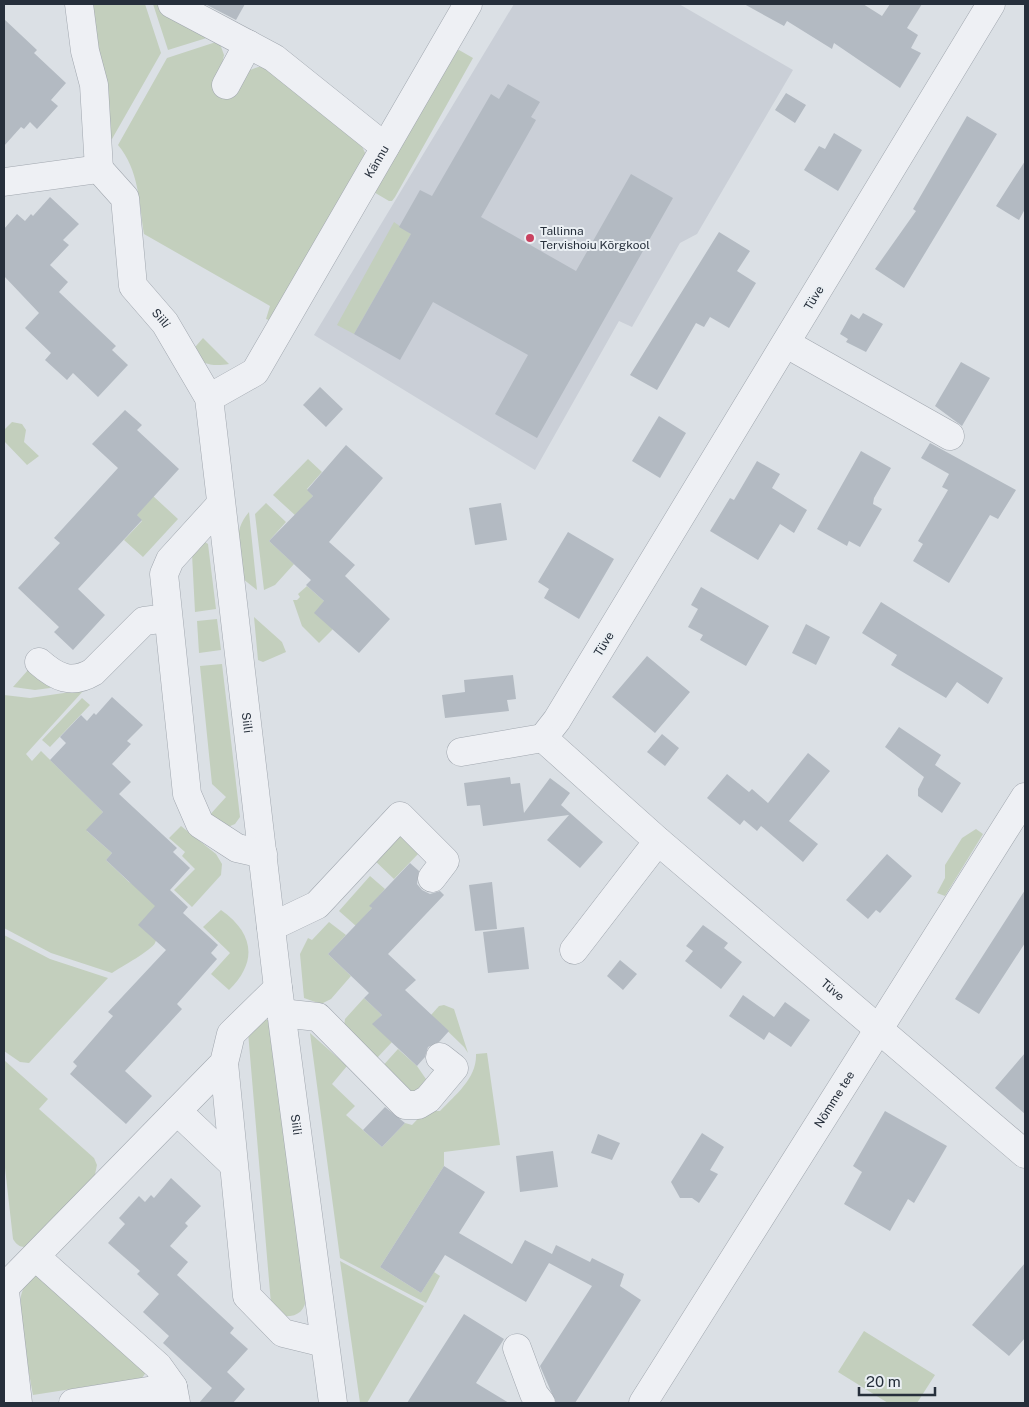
<svg xmlns="http://www.w3.org/2000/svg" width="1029" height="1407" font-family="'Public Sans',sans-serif">
	<style>
		.built { fill: #cacfd7 }
		.green { fill: #c3cfbd }
		.building { fill: #b3bac2 }
		.lines { fill: none; stroke-linecap: round; stroke-linejoin: round }
		.minor-casing { stroke: #a1a7af; stroke-width: 29 }
		.minor { stroke: #eef0f4; stroke-width: 28 }
		.poi-dot { fill: #c94260; stroke: #eaeff3; stroke-width: 2 }
		.labels { text-anchor: middle; dominant-baseline: central; stroke-width: 4; stroke-linejoin: round; paint-order: stroke }
		.street-label { font-size: 12px; fill: #262f3b; stroke: #eaeff3 }
		.poi-label { font-size: 12px; fill: #262f3b; stroke: #eaeff3; text-anchor: start }
	</style>
	<rect width="100%" height="100%" fill="#dbe0e5"/>
	<path class="built" d="M514 4H679L793 70 697 234 680 243 632 327 619 321 535 470 314 335Z"/>
	<path class="green" d="M93 4H145L161 53 112 139 109 140Z
		M153 4H156L213 36 168 50Z
		M219 41 224 55 222 65 250 70 264 65 360 142 366 155 269 320 266 319 270 306 144 234C139 202 139 170 118 145L167 58Z
		M459 50 473 58 395 197 392 201H389L372 191 454 51Z
		M394 222 411 234 354 334 337 325Z
		M203 338 229 364C212 367 203 364 189 354Z
		M12 422 22 424 26 430 24 442 39 456 27 465 4 441V430Z
		M308 459 322 472 307 489 313 496 296 516 273 495Z
		M152 495 178 519 143 557 124 540 142 521 135 513Z
		M266 503 286 522 269 541 294 564 275 585 264 590 255 514Z
		M249 512 257 590 243 579C239 554 231 533 249 512Z
		M205 542 208 544 216 609 195 612 192 554Z
		M307 586 324 601 333 629 319 643 302 626 293 600H297L300 597 298 594Z
		M254 617 282 642 286 652 263 662 258 660Z
		M217 619 221 650 199 653 197 621Z
		M222 664 240 817 235 824 228 827 207 818 226 797 212 784 200 666Z
		M32 669 53 684 50 688 35 690 13 687 28 670Z
		M84 690 26 754 32 761 41 751 103 812 87 831 112 853 106 860 129 882 162 900C160 912 161 932 155 943 152 950 121 967 112 973L51 953 4 928V695L30 698Z
		M82 698 90 705 50 747 42 740Z
		M181 826 216 854 222 864 221 875 192 907 174 890 195 869 182 856 185 852 169 838Z
		M976 829 983 834 945 896 937 893 945 878V865L962 838Z
		M397 835H405L419 853 394 879 372 858Z
		M370 876 385 889 370 906 372 908 356 926 339 911Z
		M221 910C254 933 258 962 229 990L211 974 230 953 203 927Z
		M329 922 346 935 328 954 351 976 331 999 321 1004 304 998 300 954 308 938 312 940Z
		M4 935 50 959 108 978 29 1063 20 1062 4 1051Z
		M364 998 382 1015 373 1024 392 1042 377 1058 344 1026 345 1019Z
		M444 1005 454 1009 468 1053 464 1047 431 1015 439 1006Z
		M260 1020H268L306 1296C306 1312 296 1318 280 1316L271 1304 248 1032Z
		M310 1033 347 1066 332 1084 355 1106 346 1115 382 1147 405 1123 412 1125 430 1106 436 1111H440C456 1094 477 1078 476 1054L487 1053 500 1145 444 1152V1166L380 1267 421 1293 434 1272 440 1276 426 1303 340 1258Z
		M398 1049 417 1066 428 1082 419 1098 379 1070Z
		M4 1060 48 1099 39 1109 94 1158 97 1165 94 1179 31 1246C22 1248 18 1247 13 1239L4 1159Z
		M340 1261 424 1306 367 1403H360Z
		M37 1275 147 1371 142 1378 33 1395C29 1369 17 1320 21 1296 23 1286 28 1280 37 1275Z
		M864 1331 935 1375 917 1403H888L838 1372Z"/>
	<path class="building" d="M205 4H245L236 20Z
		M744 4H863L882 16 890 4H922L907 28 918 35 911 48 921 53 900 88 834 43 832 49 787 21 784 26Z
		M4 19 37 50 34 53 66 83 51 100 58 106 37 129 30 122 24 129 21 127 4 146Z
		M508 84 540 102 531 117 536 120 481 217 576 271 631 174 673 198 537 438 495 414 528 355 433 302 400 360 354 334 411 234 399 227 420 190 432 196 491 94 499 99Z
		M786 93 806 105 795 123 775 110Z
		M967 116 997 134 904 288 875 269 916 211 913 209Z
		M834 133 862 150 838 191 804 170 819 146 825 149Z
		M1025 161V209L1019 220 996 206Z
		M50 197 79 224 63 240 69 245 50 265 68 282 59 292 116 346 112 350 128 365 98 397 73 373 67 380 45 360 51 353 25 328 39 313 4 276V229L17 214 25 221 31 214 33 216Z
		M719 232 750 251 737 271 756 283 729 328 710 317 704 327 696 323 657 390 630 375Z
		M863 313 883 324 866 352 846 342 848 339 840 334 851 314 859 319Z
		M961 362 990 378 962 426 935 406Z
		M320 387 343 409 326 427 303 405Z
		M125 410 142 425 137 430 179 469 137 515 142 520 78 589 105 615 73 650 54 632 59 627 18 588 60 543 54 538 118 468 92 444Z
		M659 416 686 433 660 478 632 461Z
		M930 443 1016 490 998 519 990 515 949 583 913 561 923 544 918 541 948 490 942 487 949 474 921 458Z
		M346 445 383 478 329 542 355 565 345 576 390 619 359 653 314 613 324 601 306 585 311 580 269 541 313 496 307 490Z
		M861 451 891 468 874 498 873 504 882 509 860 547 849 541 847 546 817 529Z
		M757 461 780 474 772 488 807 510 794 533 780 524 758 560 710 531 730 498 734 500Z
		M501 503 507 540 475 545 469 508Z
		M568 532 614 559 579 619 544 598 549 589 538 582Z
		M701 587 769 626 746 666 700 640 703 635 688 627 698 609 691 605Z
		M881 602 1003 678 988 704 957 682 946 698 891 665 897 655 862 633Z
		M806 624 830 637 816 665 792 653Z
		M647 656 690 692 655 733 612 697Z
		M513 675 516 699 507 700 509 711 445 718 442 695 465 692 464 680Z
		M112 697 143 725 127 741 131 744 112 764 131 782 119 794 177 848 173 852 190 868 170 890 188 907 183 913 218 945 211 953 217 959 177 1004 182 1009 125 1071 152 1096 126 1124 70 1074 77 1066 73 1062 113 1016 108 1012 166 950 138 925 155 906 106 860 112 853 86 830 103 812 50 760 66 743 60 737 81 715 87 721 94 713 96 715Z
		M899 727 941 755 935 765 961 783 942 813 918 796V789L924 777 885 747Z
		M662 734 679 748 665 766 647 752Z
		M808 753 830 771 789 821 818 844 803 862 761 826 757 831 744 820 740 825 707 798 727 774 749 792 752 789 768 803Z
		M510 777 511 784 520 783 524 813 550 778 570 793 561 805 603 842 580 868 547 840 569 815 483 826 480 805 467 806 464 783Z
		M887 854 912 876 880 913 876 910 868 919 846 900Z
		M410 863 419 871 417 884 422 890 430 894 440 891 444 895 388 954 416 980 405 990 449 1031 439 1042 428 1047 425 1057 417 1066 372 1024 382 1015 364 998 369 993 328 954 372 908 369 906Z
		M492 882 497 929 475 931 469 885Z
		M1025 890V943L979 1014 955 999Z
		M703 925 728 943 724 948 742 962 721 989 685 961 693 951 686 946Z
		M524 927 529 969 488 973 483 932Z
		M620 960 637 974 623 990 607 976Z
		M743 995 774 1017 785 1002 810 1020 791 1047 769 1032 764 1040 729 1016Z
		M1025 1053V1114L995 1088Z
		M385 1107 405 1123 382 1147 363 1130Z
		M885 1111 947 1146 914 1203 908 1199 890 1231 844 1204 862 1172 853 1166Z
		M702 1133 724 1147 710 1170 718 1174 699 1203 692 1198H680L671 1182Z
		M598 1134 620 1143 612 1160 591 1153Z
		M553 1151 558 1187 520 1192 516 1156Z
		M444 1166 485 1192 459 1233 512 1264 525 1240 552 1254 556 1245 590 1262 592 1258 624 1274 620 1286 641 1300 575 1403H556L540 1366 592 1286 549 1263 526 1302 445 1255 421 1293 380 1267Z
		M171 1178 201 1206 185 1223 188 1226 170 1246 188 1262 177 1275 234 1328 230 1333 248 1349 227 1372 245 1389 233 1403H199L212 1388 163 1343 169 1336 143 1312 159 1294 137 1274 140 1271 108 1243 125 1224 119 1218 139 1196 145 1202 151 1195 154 1198Z
		M1025 1263V1338L1009 1356 972 1325Z
		M464 1314 504 1339 476 1383 509 1403H407Z"/>
	<g class="lines">
		<g class="minor-casing">
			<g id="minor">
				<path d="M79 4 85 51 94 85 99 169"/>
				<path d="M172 4 274 58 385 147"/>
				<path id="s1" d="M991 4 557 720 543 738 658 841 1025 1154"/>
				<path d="M226 85 248 44"/>
				<path id="s2" d="M99 169 125 198 133 286 165 323 209 398 278 988 333 1403"/>
				<path d="M4 182 99 169"/>
				<path d="M787 344 950 436"/>
				<path id="s3" d="M209 398 255 372 468 4"/>
				<path d="M220 505 170 560 164 574 187 794 200 824 237 848 263 854"/>
				<path d="M39 662C56 677 71 685 93 672L144 621 168 618"/>
				<path d="M461 752 543 738"/>
				<path d="M271 927 317 905 400 816 445 861 432 878"/>
				<path d="M574 950 658 841"/>
				<path d="M281 1013 318 1017 405 1105H418L428 1099 454 1068 440 1057"/>
				<path d="M224 1063 247 1296 283 1333 324 1343"/>
				<path d="M177 1111 233 1164"/>
				<path d="M36 1257 158 1366 173 1387 176 1403"/>
				<path d="M4 1283 18 1403"/>
				<path d="M4 1288 224 1063 231 1034 278 988"/>
				<path d="M517 1348 534 1394 541 1403"/>
				<path d="M73 1403 173 1387"/>
				<path id="s4" d="M643 1403 1025 797"/>
			</g>
		</g>
		<use href="#minor" class="minor"/>
	</g>
	<circle class="poi-dot" cx="530" cy="238" r="5"/>
	<g class="labels">
		<g class="street-label">
			<text stroke="none"><textPath href="#s3" startOffset="296">Kännu</textPath></text>
			<text transform="translate(814 298) rotate(-59)">Tüve</text>
			<text stroke="none"><textPath href="#s2" startOffset="170">Siili</textPath></text>
			<text transform="translate(604 644) rotate(-58)">Tüve</text>
			<text stroke="none"><textPath href="#s2" startOffset="590">Siili</textPath></text>
			<text stroke="none"><textPath href="#s1" startOffset="1244">Tüve</textPath></text>
			<text stroke="none"><textPath href="#s4" startOffset="359">Nõmme tee</textPath></text>
			<text stroke="none"><textPath href="#s2" startOffset="995">Siili</textPath></text>
		</g>
		<g class="poi-label">
			<text x="540" y="231">Tallinna<tspan x="540" dy="14">Tervishoiu Kõrgkool</tspan></text>
		</g>
	</g>
	<rect width="1029" height="1407" fill="none" stroke="#262f3b" stroke-width="10"/>
	<path d="M859 1387v8h76v-8" fill="none" stroke="#262f3b" stroke-width="2.5"/>
	<text x="866" y="1387" font-size="15" fill="#262f3b" stroke="#eaeff3" stroke-width="4" paint-order="stroke">20 m</text>
</svg>
